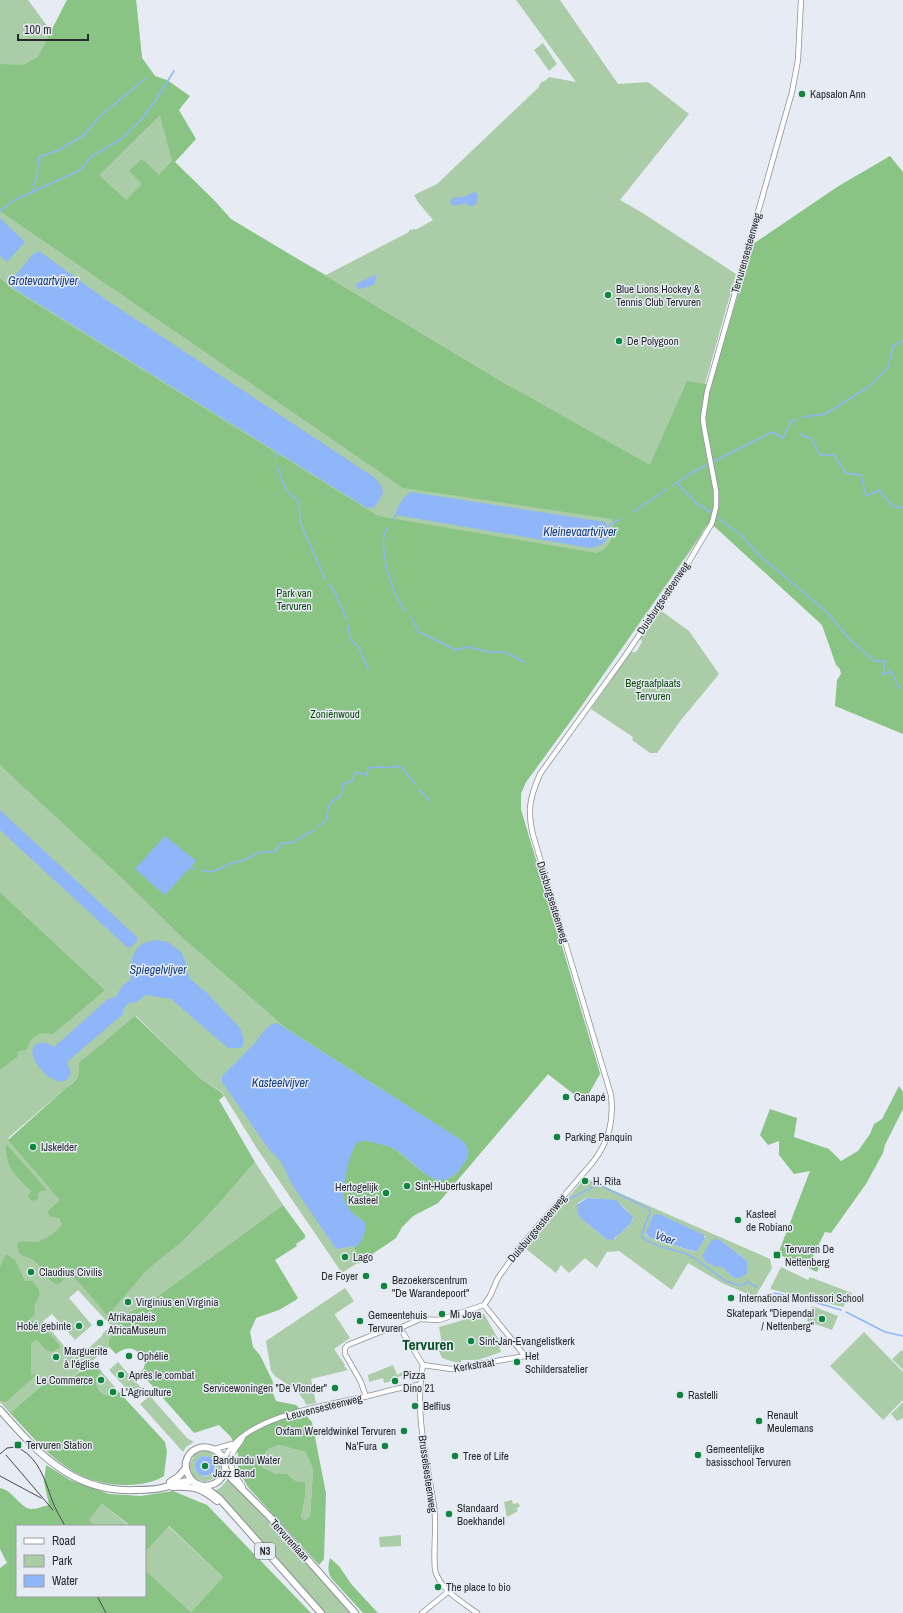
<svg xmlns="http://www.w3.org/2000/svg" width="903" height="1613" font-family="'Archivo Narrow',sans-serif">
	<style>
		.green { fill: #aacca6; fill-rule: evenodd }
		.forest { fill: #8ac485; fill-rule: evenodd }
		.water { fill: #8fb6f9 }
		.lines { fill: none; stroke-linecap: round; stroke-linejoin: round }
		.stream { stroke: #8fb6f9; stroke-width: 1.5 }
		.tertiary-casing { stroke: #8b9097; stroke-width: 6 }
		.primary-casing { stroke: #8b9097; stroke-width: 8 }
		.tertiary { stroke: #fff; stroke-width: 4.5 }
		.primary { stroke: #fff; stroke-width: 6 }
		.tram { stroke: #46484c; stroke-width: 1 }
		.poi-dot { fill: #10853e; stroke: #e7ecf4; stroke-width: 1.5 }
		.labels { text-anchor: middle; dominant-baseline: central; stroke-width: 3; stroke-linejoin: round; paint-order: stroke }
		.shield { fill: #e7ecf4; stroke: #616468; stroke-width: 1 }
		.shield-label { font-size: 10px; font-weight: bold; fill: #27292c }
		.poi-label { font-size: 11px; fill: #27292c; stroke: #e7ecf4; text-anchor: start }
		.street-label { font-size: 11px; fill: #27292c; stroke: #e7ecf4 }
		.park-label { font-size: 11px; fill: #0e4a0c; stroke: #e7ecf4 }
		.water-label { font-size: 12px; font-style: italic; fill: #0f3b86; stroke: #e7ecf4 }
		.district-label { font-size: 15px; font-weight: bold; fill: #065023; stroke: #e7ecf4 }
	</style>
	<rect width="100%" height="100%" fill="#e7ecf4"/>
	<path class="green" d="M0 0H28L51 31 67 0H136L142 58 155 76 172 161 228 219 326 275 409 232V230L417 229 433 220 418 202 414 195 437 184 539 87 540 83 546 80 549 77 576 82 516 0H560L618 84 648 82 689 114 620 200 641 212 736 274 703 391 704 528 701 536 580 708 526 782 521 793V810L600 1073 584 1102 548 1074 438 1203 413 1216 402 1227 396 1238 342 1273 256 1147 222 1092 201 1079 136 1016 80 1070C77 1079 74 1082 67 1087L8 1138 135 1283 146 1271 182 1242 214 1209 255 1162 283 1205 147 1304 115 1319 121 1328 109 1339V1347L64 1384 56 1379 47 1381 10 1413 0 1402V1050L28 1043 33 1037 39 1033 46 1032 105 990 0 892ZM78 1290 111 1326 102 1334 103 1335 90 1347 84 1351 83 1350 74 1358 43 1321 52 1314 75 1340 92 1325 69 1298Z
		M543 43 557 64 549 71 534 50Z
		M660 610 689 631 719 674 681 720 657 753H650L632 740 633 737 591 709 631 652H636L642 642 640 638Z
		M585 1178 770 1259 772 1268 755 1297 722 1283 688 1263 672 1290 619 1251 607 1252 597 1268 585 1258 569 1273 561 1265 556 1273 525 1248ZM586 1198C609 1200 620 1197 633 1219L628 1227 618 1234 615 1239H606L585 1221 578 1203ZM662 1215 705 1236V1239L695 1252 650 1238 646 1234 652 1217ZM722 1241 747 1261 734 1278 722 1267Z
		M781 1267 808 1280 810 1277 852 1293 843 1307 770 1289Z
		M345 1288 354 1301 335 1314V1315L350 1338 334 1349 345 1365 344 1366 348 1370 311 1379 316 1403 306 1405 304 1400 297 1391 275 1376 271 1371 266 1341Z
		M812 1306 838 1316 832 1330 807 1321Z
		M484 1314 501 1344 499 1345 501 1352 478 1360H461V1363L454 1362 442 1358 439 1351 442 1345 439 1327Z
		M864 1332 903 1372V1400L883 1420 830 1366Z
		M902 1350 903 1352V1370L892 1359Z
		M118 1362 144 1391 136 1399 109 1370Z
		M393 1365 397 1375 403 1372 404 1375 398 1377 399 1379 384 1383 383 1378 369 1382 368 1375Z
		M101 1371 119 1392C103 1402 89 1387 101 1371Z
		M150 1396 187 1438 194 1442 186 1447 183 1452 140 1404Z
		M903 1402V1418L897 1421 891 1414Z
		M278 1445 306 1452 313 1470 310 1516 305 1520 301 1517 305 1498 297 1482 290 1479 288 1474H277L263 1468 261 1456 269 1449Z
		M206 1450 217 1456 221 1467 216 1478 204 1482 193 1477 189 1465 195 1454ZM206 1456 213 1459 216 1467 212 1474 205 1477 196 1471 195 1465 201 1457Z
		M229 1478 351 1613H325L215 1491 221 1487Z
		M512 1500 513 1504 518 1503 520 1506 516 1509 518 1511 507 1517 504 1502Z
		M102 1504 128 1525 127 1526H96L89 1520Z
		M168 1526 223 1577 191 1612 145 1570V1552Z
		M401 1535V1546L380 1547 379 1537Z"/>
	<path class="forest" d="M67 0H136L142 58 155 76 167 80 190 96 179 110 196 139 175 162 214 200 231 219 502 382 650 465 687 381 711 385 753 244 837 187 890 156 903 172V734L835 706 837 680 841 674 840 669 836 665 822 625 715 527 707 525 580 708 526 782 521 793V810L600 1074 584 1102 548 1074 438 1203 413 1216 402 1227 396 1238 358 1264 355 1248 363 1238 366 1223C358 1217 347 1210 344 1200 340 1187 349 1154 357 1143 362 1139 369 1141 375 1143 382 1144 389 1146 395 1150 409 1159 434 1190 452 1177 459 1173 463 1165 467 1158L460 1139 286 1028 181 936 124 880 0 765V278L12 289 378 516 596 553C611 549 615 533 612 519L403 488 0 211V64L23 65 38 57ZM160 115 172 161 159 175 142 159 129 171 142 184 126 200 99 175Z
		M0 892 105 990 53 1034C40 1031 30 1036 27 1049L17 1052 18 1056 0 1070Z
		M135 1016 201 1079 221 1092 224 1096 219 1100 255 1162 214 1209 182 1242 146 1271 114 1308 110 1314 107 1315 78 1281 68 1275 58 1285 47 1278C46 1270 38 1264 33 1260 29 1257 24 1257 21 1254 18 1252 18 1248 17 1245L19 1242C25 1241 30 1242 36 1242 44 1241 58 1231 62 1224L59 1218 50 1216 47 1212 60 1200 8 1140 67 1087C77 1081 80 1075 79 1063Z
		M899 1086 903 1092V1109L885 1145 883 1153 866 1184 831 1233 825 1232 813 1256 820 1264 817 1272 778 1254 810 1171 794 1174 779 1155V1141L768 1145 760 1135 770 1109 797 1118 794 1137 829 1149 841 1161 858 1151 870 1134 874 1124 882 1119Z
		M6 1144 47 1190 41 1191 38 1193V1199L33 1201 28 1197 31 1191C15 1176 5 1167 6 1144Z
		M283 1205 305 1235V1238L296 1244 297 1246 275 1260 298 1298 296 1300 279 1310 256 1318 250 1332 253 1347 260 1355 273 1382 272 1390 276 1401 296 1405 312 1422 326 1493 324 1559 319 1565 248 1487 238 1470V1454L231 1437 219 1425 194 1433 140 1372 144 1368 145 1362C138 1348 129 1344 116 1354L109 1347V1339L121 1328 115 1319 147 1304ZM278 1445 306 1452 313 1470 310 1516 305 1520 301 1517 305 1498V1482C297 1482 292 1481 288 1474H277L263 1468 261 1457 269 1449Z
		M6 1254 15 1260 25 1281H32C49 1299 31 1296 35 1314L28 1321H38L60 1346 58 1349 50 1352 45 1349 37 1340 31 1343V1375L37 1374 6 1402 0 1401V1267Z
		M93 1362 101 1371C89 1387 103 1402 119 1392L165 1442 167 1451 164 1476C151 1484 137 1485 123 1485 70 1484 43 1448 10 1413L47 1381 56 1379 64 1384Z
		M46 1465 70 1480 109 1494 141 1496 173 1491 207 1505 311 1613H0V1568L7 1563 0 1549V1488C12 1490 17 1503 27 1508 33 1511 43 1506 49 1505L44 1482ZM102 1504 128 1524 127 1526H145V1552L169 1526 223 1577 191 1612 145 1570V1596H17V1526H96L89 1520Z
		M330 1558 339 1566 352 1585 378 1613H363L332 1579C327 1573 328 1565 330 1558Z"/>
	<path class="water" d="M473 192 477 193C478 197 478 207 471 206 468 205 467 204 465 203L455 206 451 204 450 202 453 198 467 196Z
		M0 218 25 242 7 262 0 256Z
		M39 251 105 299 375 478 381 485 383 493 375 507 367 508 13 288 10 285 11 281 33 254Z
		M375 275H377L374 285 360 289 357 288 356 284Z
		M411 492 605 522 609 532C606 544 602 546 590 548L396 515C396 507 404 496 411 492Z
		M0 810 137 937V941L132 946 128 948 0 830Z
		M165 836 196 861 165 895 135 869Z
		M156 940 168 942 181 952 185 961 187 972 190 979 207 993 240 1028 243 1037V1046L240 1048H228L171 999 146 995 137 1002 129 1003 123 1009V1014L67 1062 71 1072 67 1080 58 1082 50 1077 49 1078C43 1071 35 1064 33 1056 29 1041 46 1040 54 1047L108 999C121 996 115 996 121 988 124 984 128 982 131 979 131 958 131 944 156 940Z
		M277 1023 460 1139C469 1146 471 1153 465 1162 439 1202 421 1166 396 1150 389 1146 382 1144 375 1143 369 1141 362 1139 357 1143 351 1150 350 1160 347 1169 341 1197 340 1206 366 1223 365 1232 363 1242 355 1248L354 1246 336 1249 293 1186 281 1162 268 1148 222 1082V1076C233 1066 243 1055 254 1044 260 1038 266 1024 277 1023Z
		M587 1198 616 1200 633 1217C631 1228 620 1231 613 1240L606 1239 582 1219 578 1214 577 1205Z
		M655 1214 662 1215 704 1235 705 1239 696 1252 650 1238 646 1233 652 1217Z
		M716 1239 722 1241 747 1261V1273L741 1278H734L722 1267 714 1266 706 1262 702 1256 711 1241Z
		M195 1466a10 10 0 1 1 20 0a10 10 0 1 1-20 0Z"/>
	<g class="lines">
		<path class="stream" d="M32 193 37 176 39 157 59 150 84 135 99 117 146 78
			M0 211 13 201 80 170 92 156 121 139 141 120 155 101 174 71
			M802 417 825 414 867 388 888 368 893 346 903 341
			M801 433 803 436 811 438 820 455H834L846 473 861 475 866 496 879 490 892 506 903 508
			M276 452V458
			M713 462 772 432 783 438 791 421 796 420
			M277 466 286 490 299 502 300 522 325 579
			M677 483 696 503 712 513
			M672 486 690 474 707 465
			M633 512 667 489
			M717 517 742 536 759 555 828 613 850 640 875 661H885L883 675 891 671 898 686 901 689
			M393 520 396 515
			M388 527C387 529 384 532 384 535 381 556 392 595 406 611
			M607 527 620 519
			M329 585 336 594 346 619
			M411 617 419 632 456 650 468 647 489 652H505L524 662
			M348 626 350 639 359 648 368 669
			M419 789 430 801
			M317 827 326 821C328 807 327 803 341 796L343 784 352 781 356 772 367 775 368 768C380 766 386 769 397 766L402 768 416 785
			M190 868 195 869
			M202 870 209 872 217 870 232 863 245 860 260 852H275L280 844 293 842 314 830
			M600 1185 649 1209 650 1212 641 1236C653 1247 669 1248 684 1253 700 1259 711 1272 726 1281 730 1283 736 1284 741 1286L747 1282 757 1287
			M567 1200 595 1186
			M774 1293 804 1299 841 1310
			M846 1312 885 1332 903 1336"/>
		<g class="tertiary-casing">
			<path id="tertiary" d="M484 1305 490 1296 498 1278 520 1247 593 1162C609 1141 614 1121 611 1095L533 835C527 810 530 797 540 774L625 656 688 563 712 523 716 507V491L704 427 703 418 707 392 792 92 798 60 801 0
				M400 1328 423 1365
				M423 1365C414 1412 427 1460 434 1506 437 1527 433 1549 435 1570 440 1590 462 1602 477 1613
				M423 1365 451 1369 525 1356 484 1305
				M366 1397 361 1382 345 1354V1348L348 1345 385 1330 400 1328 420 1319 439 1320 484 1305
				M215 1449 232 1444
				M224 1460C240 1417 323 1406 364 1397 382 1393 402 1386 420 1385
				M243 1487C235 1476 226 1464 234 1451 237 1446 241 1442 243 1437
				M422 1613 449 1591"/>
		</g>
		<g class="primary-casing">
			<path id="primary" d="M0 1410C37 1452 73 1493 135 1490 144 1490 156 1490 165 1487 175 1485 182 1480 192 1481
				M225 1468 231 1478 269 1516 355 1613
				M170 1482 179 1476 186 1468
				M202 1486C211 1486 219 1483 223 1475 235 1449 193 1435 186 1462 185 1468 187 1474 191 1479 194 1484 199 1484 204 1487 209 1490 214 1494 219 1498L321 1613
				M173 1487C194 1486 201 1488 217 1501"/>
		</g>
		<use href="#tertiary" class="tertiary"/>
		<use href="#primary" class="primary"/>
		<path class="tram" d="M0 1454 7 1448 16 1447C38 1456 45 1480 52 1500 55 1509 61 1518 65 1526
			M6 1455 53 1510
			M0 1476 41 1498
			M97 1596 106 1613"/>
	</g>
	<g class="poi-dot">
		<circle cx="802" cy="94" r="4"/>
		<circle cx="608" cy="295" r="4"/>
		<circle cx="619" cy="341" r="4"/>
		<circle cx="566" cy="1097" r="4"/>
		<circle cx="557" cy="1137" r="4"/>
		<circle cx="33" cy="1147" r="4"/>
		<circle cx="585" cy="1181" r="4"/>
		<circle cx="407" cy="1186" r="4"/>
		<circle cx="386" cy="1193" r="4"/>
		<circle cx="738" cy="1220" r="4"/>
		<rect x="773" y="1251" width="8" height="8" rx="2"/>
		<circle cx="345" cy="1257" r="4"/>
		<circle cx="31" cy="1272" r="4"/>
		<circle cx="366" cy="1276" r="4"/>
		<circle cx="384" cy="1286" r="4"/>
		<circle cx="731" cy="1298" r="4"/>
		<circle cx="128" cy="1302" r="4"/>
		<circle cx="442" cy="1314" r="4"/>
		<circle cx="822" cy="1319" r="4"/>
		<circle cx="360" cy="1321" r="4"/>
		<circle cx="100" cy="1323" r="4"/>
		<circle cx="79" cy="1326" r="4"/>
		<circle cx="471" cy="1341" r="4"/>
		<circle cx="129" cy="1356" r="4"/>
		<circle cx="56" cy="1357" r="4"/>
		<circle cx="517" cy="1362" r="4"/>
		<circle cx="121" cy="1375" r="4"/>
		<circle cx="101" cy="1380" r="4"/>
		<circle cx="395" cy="1381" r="4"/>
		<circle cx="335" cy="1388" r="4"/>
		<circle cx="113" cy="1392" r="4"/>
		<circle cx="680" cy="1395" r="4"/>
		<circle cx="415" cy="1406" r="4"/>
		<circle cx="759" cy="1421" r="4"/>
		<circle cx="404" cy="1431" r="4"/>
		<rect x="14" y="1441" width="8" height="8" rx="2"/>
		<circle cx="385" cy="1446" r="4"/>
		<circle cx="698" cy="1455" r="4"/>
		<circle cx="455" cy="1456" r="4"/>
		<circle cx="205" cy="1466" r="4"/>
		<circle cx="449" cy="1514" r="4"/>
		<circle cx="438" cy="1587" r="4"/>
	</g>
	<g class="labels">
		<rect class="shield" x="255" y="1543" width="20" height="16" rx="3"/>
		<g class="shield-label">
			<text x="265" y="1551">N3</text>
		</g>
		<g class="poi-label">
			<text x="810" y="94">Kapsalon Ann</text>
			<text x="616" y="289">Blue Lions Hockey &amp;<tspan x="616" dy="13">Tennis Club Tervuren</tspan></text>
			<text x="627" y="341">De Polygoon</text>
			<text x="574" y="1097">Canapé</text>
			<text x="565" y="1137">Parking Panquin</text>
			<text x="41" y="1147">IJskelder</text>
			<text x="593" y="1181">H. Rita</text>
			<text x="415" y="1186">Sint-Hubertuskapel</text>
			<text x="378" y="1187" text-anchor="end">Hertogelijk<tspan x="378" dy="13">Kasteel</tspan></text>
			<text x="746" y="1214">Kasteel<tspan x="746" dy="13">de Robiano</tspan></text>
			<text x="785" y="1249">Tervuren De<tspan x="785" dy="13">Nettenberg</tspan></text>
			<text x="353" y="1257">Lago</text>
			<text x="39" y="1272">Claudius Civilis</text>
			<text x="358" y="1276" text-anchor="end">De Foyer</text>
			<text x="392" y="1280">Bezoekerscentrum<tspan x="392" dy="13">"De Warandepoort"</tspan></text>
			<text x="739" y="1298">International Montissori School</text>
			<text x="136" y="1302">Virginius en Virginia</text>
			<text x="814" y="1313" text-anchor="end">Skatepark "Diependal<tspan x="814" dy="13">/ Nettenberg"</tspan></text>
			<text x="450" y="1314">Mi Joya</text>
			<text x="368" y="1315">Gemeentehuis<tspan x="368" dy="13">Tervuren</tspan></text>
			<text x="108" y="1317">Afrikapaleis<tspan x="108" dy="13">AfricaMuseum</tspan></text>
			<text x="71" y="1326" text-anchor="end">Hobé gebinte</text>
			<text x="479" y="1341">Sint-Jan-Evangelistkerk</text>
			<text x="64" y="1351">Marguerite<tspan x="64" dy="13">à l'église</tspan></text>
			<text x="137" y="1356">Ophélie</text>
			<text x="525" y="1356">Het<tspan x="525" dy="13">Schildersatelier</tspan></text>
			<text x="129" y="1375">Après le combat</text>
			<text x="403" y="1375">Pizza<tspan x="403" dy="13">Dino 21</tspan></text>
			<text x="93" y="1380" text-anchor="end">Le Commerce</text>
			<text x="327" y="1388" text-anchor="end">Servicewoningen "De Vlonder"</text>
			<text x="121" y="1392">L'Agriculture</text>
			<text x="688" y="1395">Rastelli</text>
			<text x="423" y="1406">Belfius</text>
			<text x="767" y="1415">Renault<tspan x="767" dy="13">Meulemans</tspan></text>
			<text x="396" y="1431" text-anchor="end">Oxfam Wereldwinkel Tervuren</text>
			<text x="26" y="1445">Tervuren Station</text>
			<text x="377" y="1446" text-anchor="end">Na'Fura</text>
			<text x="706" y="1449">Gemeentelijke<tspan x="706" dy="13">basisschool Tervuren</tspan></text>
			<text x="463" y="1456">Tree of Life</text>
			<text x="213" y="1460">Bandundu Water<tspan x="213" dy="13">Jazz Band</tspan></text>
			<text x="457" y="1508">Standaard<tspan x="457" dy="13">Boekhandel</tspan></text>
			<text x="446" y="1587">The place to bio</text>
		</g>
		<g class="street-label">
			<text transform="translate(746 253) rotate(-74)">Tervurensesteenweg</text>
			<text transform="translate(663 598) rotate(-56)">Duisburgsesteenweg</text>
			<text transform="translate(553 902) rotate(73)">Duisburgsesteenweg</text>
			<text transform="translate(537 1228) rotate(-50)">Duisburgsesteenweg</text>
			<text transform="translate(474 1365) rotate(-9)">Kerkstraat</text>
			<text transform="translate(324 1407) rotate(-14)">Leuvensesteenweg</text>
			<text transform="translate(428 1474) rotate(82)">Brusselsesteenweg</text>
			<text transform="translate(290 1540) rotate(48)">Tervurenlaan</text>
		</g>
		<g class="park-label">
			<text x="294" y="593">Park van<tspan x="294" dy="13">Tervuren</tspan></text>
			<text x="653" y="683">Begraafplaats<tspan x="653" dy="13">Tervuren</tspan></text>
			<text x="335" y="714">Zoniënwoud</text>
		</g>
		<g class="water-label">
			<text x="43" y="281">Grotevaartvijver</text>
			<text x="580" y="532">Kleinevaartvijver</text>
			<text x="158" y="970">Spiegelvijver</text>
			<text x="280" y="1083">Kasteelvijver</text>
			<text transform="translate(665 1238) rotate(20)">Voer</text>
		</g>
		<g class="district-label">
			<text x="428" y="1344">Tervuren</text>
		</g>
	</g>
	<rect x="16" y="1525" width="130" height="72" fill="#e7ecf4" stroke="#9a9ea4"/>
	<rect x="24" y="1538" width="20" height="6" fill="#ffffff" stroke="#9a9ea4"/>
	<text x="52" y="1545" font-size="12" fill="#27292c">Road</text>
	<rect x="24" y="1555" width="20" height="12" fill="#aacca6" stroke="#9a9ea4"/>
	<text x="52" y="1565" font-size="12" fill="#27292c">Park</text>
	<rect x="24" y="1575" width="20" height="12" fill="#8fb6f9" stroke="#9a9ea4"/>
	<text x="52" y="1585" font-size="12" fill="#27292c">Water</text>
	<path d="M18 34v6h70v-6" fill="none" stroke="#27292c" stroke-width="2"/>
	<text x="24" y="34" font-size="12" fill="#27292c" stroke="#e7ecf4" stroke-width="3" paint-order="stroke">100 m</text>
</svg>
